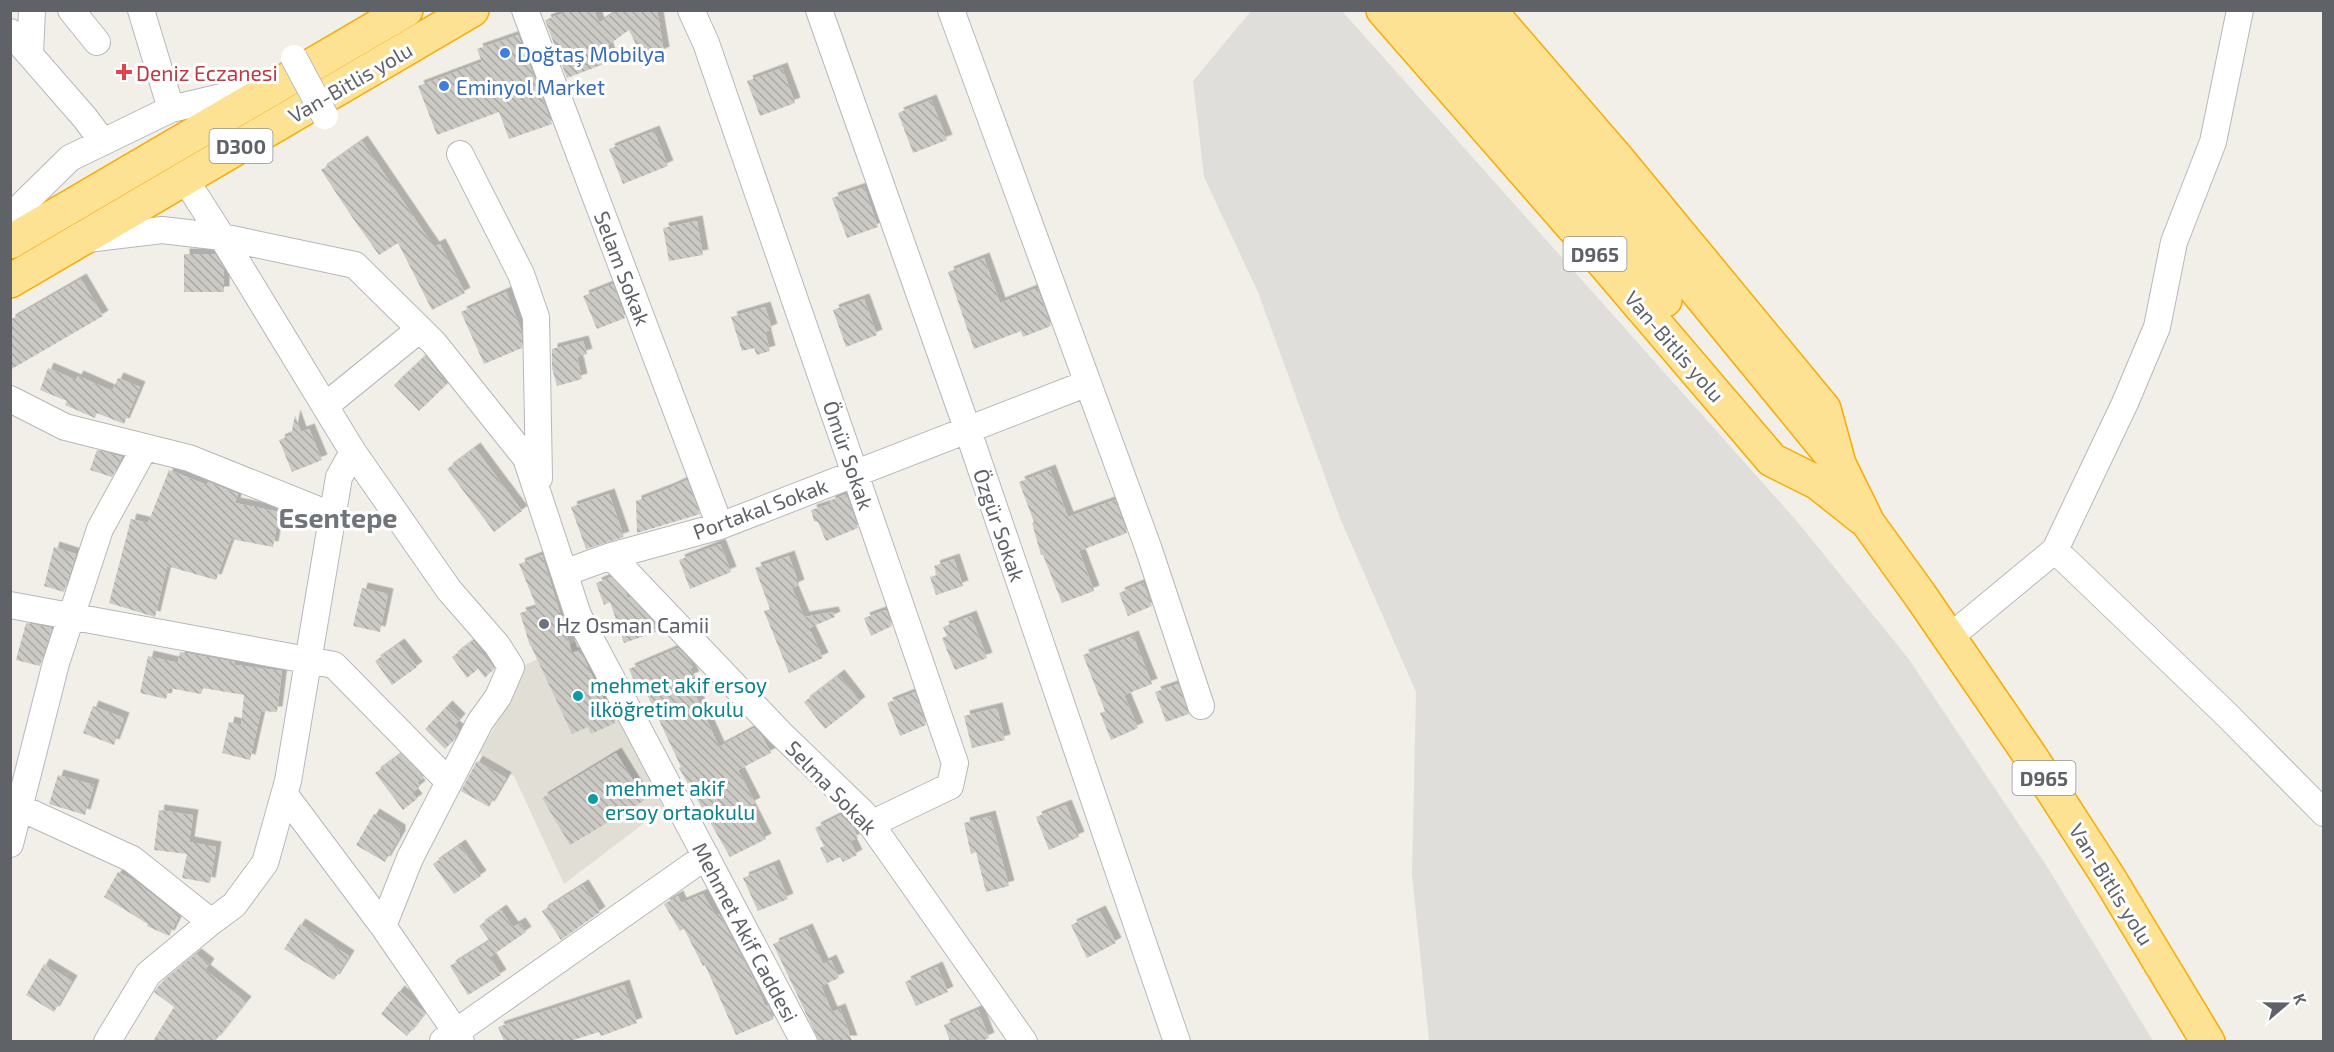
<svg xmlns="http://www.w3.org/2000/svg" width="2334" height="1052" font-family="'Exo 2',sans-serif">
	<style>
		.industrial { fill: #e0deda }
		.education { fill: #e1ded6 }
		.building { fill: url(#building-back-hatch); filter: url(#shadow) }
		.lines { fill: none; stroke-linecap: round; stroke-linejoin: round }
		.minor-casing { stroke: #b5b8bc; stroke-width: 28 }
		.highway-casing { stroke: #f9ab00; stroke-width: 36 }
		.minor { stroke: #fff; stroke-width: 26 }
		.highway { stroke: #fde293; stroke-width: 33 }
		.minor-bridge-casing { stroke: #b5b8bc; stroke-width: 28; stroke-linecap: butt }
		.minor-bridge { stroke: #fff; stroke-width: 26 }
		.shop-dot { fill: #3f7fe0; stroke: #fff; stroke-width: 2 }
		.health-dot { fill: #e0444e; stroke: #fff; stroke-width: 2 }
		.worship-dot { fill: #6b7280; stroke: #fff; stroke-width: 2 }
		.culture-dot { fill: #0f9aa8; stroke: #fff; stroke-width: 2 }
		.labels { text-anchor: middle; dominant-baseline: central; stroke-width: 6; stroke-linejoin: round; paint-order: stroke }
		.shield { fill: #fff; stroke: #8f9295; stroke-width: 1.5 }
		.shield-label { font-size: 20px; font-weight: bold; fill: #5f6368 }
		.shop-label { font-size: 21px; fill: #366cbe; stroke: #fff; text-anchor: start }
		.health-label { font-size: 21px; fill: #be3a42; stroke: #fff; text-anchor: start }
		.street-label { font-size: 21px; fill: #5f6368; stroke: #fff }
		.worship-label { font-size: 21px; fill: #5b616d; stroke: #fff; text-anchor: start }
		.culture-label { font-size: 21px; fill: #0d838f; stroke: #fff; text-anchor: start }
		.district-label { font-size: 27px; font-weight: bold; fill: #70757a; stroke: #fff }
	</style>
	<defs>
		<pattern id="building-back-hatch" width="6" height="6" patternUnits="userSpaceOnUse" patternTransform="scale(1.5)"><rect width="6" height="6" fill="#cccac5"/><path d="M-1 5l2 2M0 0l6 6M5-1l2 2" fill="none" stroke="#a9a8a4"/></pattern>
		<filter id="shadow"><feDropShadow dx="5.5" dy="-5.5" stdDeviation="0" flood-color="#0004"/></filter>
	</defs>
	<rect width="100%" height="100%" fill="#f1efe8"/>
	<path class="industrial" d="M1251 11H1342L1795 519 1908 658 2048 868 2153 1041H1429L1412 874 1416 692 1340 518 1258 292 1204 177 1193 81Z"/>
	<path class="education" d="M581 639 664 808 564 884 514 776 479 753 503 713 523 666Z"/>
	<path class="building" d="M572 10H594L599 23 619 10H657L664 52 644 61 629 30 607 46 612 61 567 78 545 20Z
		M518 35 552 124 509 139 499 112 437 135 418 86 482 62 477 49Z
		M782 68 795 103 760 116 747 81Z
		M931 100 947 140 913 153 898 113Z
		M654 131 668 166 623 184 609 149Z
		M362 141 434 247 440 244 465 293 432 310 398 243 379 255 352 217 321 170Z
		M864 187 878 227 847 238 832 198Z
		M697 221 703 255 669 261 663 228Z
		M184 254H215L224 269V292H184Z
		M984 258 1000 303 1037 288 1051 326 1023 337 1021 331 974 349 948 272Z
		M81 279 103 316 10 370V320Z
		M613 284 625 318 597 329 583 296Z
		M506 292 521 330 522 348 484 364 461 312Z
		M864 299 877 335 846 347 833 310Z
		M765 307 772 329 765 332 770 351 757 355 754 348 742 351 731 317Z
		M583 341 587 354 577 357 582 379 557 386 552 368V349Z
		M425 356 447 384 419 411 394 385Z
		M48 368 76 380 78 376 112 391 118 378 140 387 124 424 97 413 95 418 65 405 67 401 40 390Z
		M295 415 301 432 309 429 322 460 292 472 279 440 291 435Z
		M475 448 522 511 494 532 447 469Z
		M97 450 122 457 112 477 90 470Z
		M169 470 207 485 208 482 238 494 235 503 279 512 273 547 231 539 216 580 167 566 155 617 109 603 131 519 148 523Z
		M1050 470 1068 517 1115 500 1127 533 1079 551 1094 591 1062 603 1043 555H1041L1032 523 1034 522 1019 482Z
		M687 480 700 514 637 533 636 501 670 488Z
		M609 494 624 537 586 549 571 507Z
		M846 494 858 528 826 541 818 522 814 521 811 510 830 504V501Z
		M720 544 731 572 690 589 679 560Z
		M54 547 76 554 64 592 44 586Z
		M542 555 572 653 580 650 615 723 591 734 588 727 572 734 531 646H530L520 613 537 608 519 564Z
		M789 556 799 585 792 588 804 617 833 612 835 617 809 628 823 658 789 673 764 611 770 609 755 568Z
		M954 559 963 586 936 595 930 577 937 575 934 566Z
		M611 577 626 593 627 598 630 597 653 622 656 632 624 643 610 602 604 605 596 583Z
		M1143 583 1152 606 1128 616 1119 593Z
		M362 588 388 594 380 632 353 626Z
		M886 610 892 626 871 636 864 618Z
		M971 616 987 658 955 670 942 638 947 636 943 627Z
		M26 623 52 628 40 666 16 660Z
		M1133 636 1152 684 1124 695 1138 728 1111 740 1100 713 1105 711 1083 655Z
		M473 641 494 668 485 678 478 669 467 678 452 657Z
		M399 644 417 667 392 685 375 661Z
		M678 648 690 661 693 667 690 669 694 677 688 679 719 747 754 728 761 735 771 753 738 770 755 803 749 806 766 839 730 857 679 768 681 767 644 688 638 690 629 669Z
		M180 652 235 662V665L282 671 277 712 261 711 250 760 222 753 229 722 241 725 244 695 203 688 201 694 169 688 166 699 140 693 148 656 178 663Z
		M839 675 860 702 825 729 804 702Z
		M1178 684 1189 714 1166 722 1155 692Z
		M915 692 926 725 900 736 887 703Z
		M93 706 124 718 114 745 83 733Z
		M447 706 460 719 454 726 459 730 453 741 445 749 425 729Z
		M997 708 1005 740 972 748 964 716Z
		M616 753 645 800 570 845 542 798Z
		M401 754 424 778 417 782 420 786 412 793 417 799 403 810 375 773Z
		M477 761 506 778 489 807 461 791Z
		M58 775 94 785 85 815 49 804Z
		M1066 805 1079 837 1049 850 1036 817Z
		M159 810 193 815 189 842 216 847 210 883 182 878 187 854 154 850Z
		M374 814 400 830V836L385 862 356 845Z
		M843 814 850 821 858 838 850 841 857 855 843 862 840 857 827 863 820 848 824 846 815 828Z
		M990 816 1009 886 986 892 976 852 971 854 964 823Z
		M460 845 481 876 454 894 433 864Z
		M774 865 788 899 758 911 743 878Z
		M118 872 136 882 179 916 169 936 147 926 148 924 104 897Z
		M583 885 600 912 561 940 542 911Z
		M703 894 716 916 719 914 755 982 765 1006 768 1005 774 1019 736 1035 705 965 703 966 684 929 680 931 664 904 678 896 681 903Z
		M501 910 513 927 520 923 526 932 490 957 501 975 468 995 450 966 490 941 479 926Z
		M1100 911 1116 943 1087 958 1071 925Z
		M300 924 349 956 334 980 284 949Z
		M807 929 823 964 831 960 839 978 821 986 832 1012 840 1009 852 1041H819L773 944Z
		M196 954 209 964 205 970 246 1002 215 1041H153L174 1007 154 992 160 984Z
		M44 964 72 981 54 1012 26 995Z
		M937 967 948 992 916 1006 905 982Z
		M624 985 637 1023 601 1036 599 1032 570 1041H504L498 1027Z
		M399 991 425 1013 407 1036 381 1014Z
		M978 1010 989 1038 982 1041H950L944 1025Z"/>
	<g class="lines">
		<g class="minor-casing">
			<path id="minor" d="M71 10 97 42
				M141 10 171 109
				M525 10 720 526
				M691 10 706 43 955 763 950 786 871 824
				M819 10 967 428 1177 1042
				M951 10 1148 547 1201 706
				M10 32 85 118 103 142
				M30 54 32 10
				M460 154 521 274 536 317 539 478
				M185 179 222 237 355 265 434 343 526 458 578 615 804 1042
				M10 217 70 158 171 109 260 88
				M87 239 162 230 222 237 353 452 449 590 497 645 511 667 498 697 480 722 410 858 383 926 456 1032 461 1042
				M10 399 65 427 189 458 331 515
				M325 406 420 329
				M2055 550 2125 403 2157 327 2174 242 2213 142 2240 10
				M611 556 780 733 863 813 1024 1042
				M564 573 611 556 720 526 1088 383
				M10 605 334 665 449 782
				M1950 637 2055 550 2227 715 2324 813
				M285 795 383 926
				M10 803 132 859 211 922 234 905 265 863 288 781 339 477 353 452
				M10 844 56 663 100 529 145 447
				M443 1041 706 856
				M107 1042 148 974 211 922"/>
		</g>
		<g class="highway-casing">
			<path id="highway" d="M1383 10 1585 241 1772 460 1818 483 1862 518
				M1416 10 1587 206 1665 300
				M1452 10 1668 256 1832 456
				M1489 10 1616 157 1824 409 1839 464 1868 523 1920 595 2031 757 2109 878 2208 1042
				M10 242 406 10
				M10 281 472 10"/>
		</g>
		<use href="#minor" class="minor"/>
		<use href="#highway" class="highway"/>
		<g class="minor-bridge-casing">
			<path id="minor-bridge" d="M294 58 325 116"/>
		</g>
		<use href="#minor-bridge" class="minor-bridge"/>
	</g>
	<g class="shop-dot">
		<circle cx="505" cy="53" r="6"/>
		<circle cx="444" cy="86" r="6"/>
	</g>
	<path class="health-dot" d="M121 63h6v6h6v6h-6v6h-6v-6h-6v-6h6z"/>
	<circle class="worship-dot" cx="544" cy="624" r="6"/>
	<g class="culture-dot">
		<circle cx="578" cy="696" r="6"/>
		<circle cx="593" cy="799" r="6"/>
	</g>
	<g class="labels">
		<g class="shield">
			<rect x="209.5" y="129" width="63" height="34" rx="4.5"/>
			<rect x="1563.5" y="237" width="63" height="34" rx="4.5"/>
			<rect x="2012.5" y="761" width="63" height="34" rx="4.5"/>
		</g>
		<g class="shield-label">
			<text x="241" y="146">D300</text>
			<text x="1595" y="254">D965</text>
			<text x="2044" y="778">D965</text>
		</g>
		<g class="shop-label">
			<text x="517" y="53">Doğtaş Mobilya</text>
			<text x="456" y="86">Eminyol Market</text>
		</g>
		<g class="health-label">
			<text x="136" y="72">Deniz Eczanesi</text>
		</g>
		<g class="street-label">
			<text transform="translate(350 82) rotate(-30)">Van-Bitlis yolu</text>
			<text transform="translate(623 268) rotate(69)">Selam Sokak</text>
			<text transform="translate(1675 346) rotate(49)">Van-Bitlis yolu</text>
			<text transform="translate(849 455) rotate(71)">Ömür Sokak</text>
			<text transform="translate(760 508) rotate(-20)">Portakal Sokak</text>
			<text transform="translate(1000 525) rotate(71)">Özgür Sokak</text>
			<text transform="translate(832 787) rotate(46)">Selma Sokak</text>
			<text transform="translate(2112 884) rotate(58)">Van-Bitlis yolu</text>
			<text transform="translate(746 932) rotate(62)">Mehmet Akif Caddesi</text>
		</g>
		<g class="worship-label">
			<text x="556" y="624">Hz Osman Camii</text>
		</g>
		<g class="culture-label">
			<text x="590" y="684">mehmet akif ersoy<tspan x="590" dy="24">ilköğretim okulu</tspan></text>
			<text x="605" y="787">mehmet akif<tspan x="605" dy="24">ersoy ortaokulu</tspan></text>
		</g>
		<g class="district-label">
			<text x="338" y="517">Esentepe</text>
		</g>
	</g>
	<rect width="2334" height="1052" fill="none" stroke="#5f6368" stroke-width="24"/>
	<g transform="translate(2286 1004) rotate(70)" stroke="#ffffff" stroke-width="4.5" paint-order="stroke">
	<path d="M0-4.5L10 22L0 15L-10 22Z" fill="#5f6368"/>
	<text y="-9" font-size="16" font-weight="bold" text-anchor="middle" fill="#5f6368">K</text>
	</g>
</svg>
